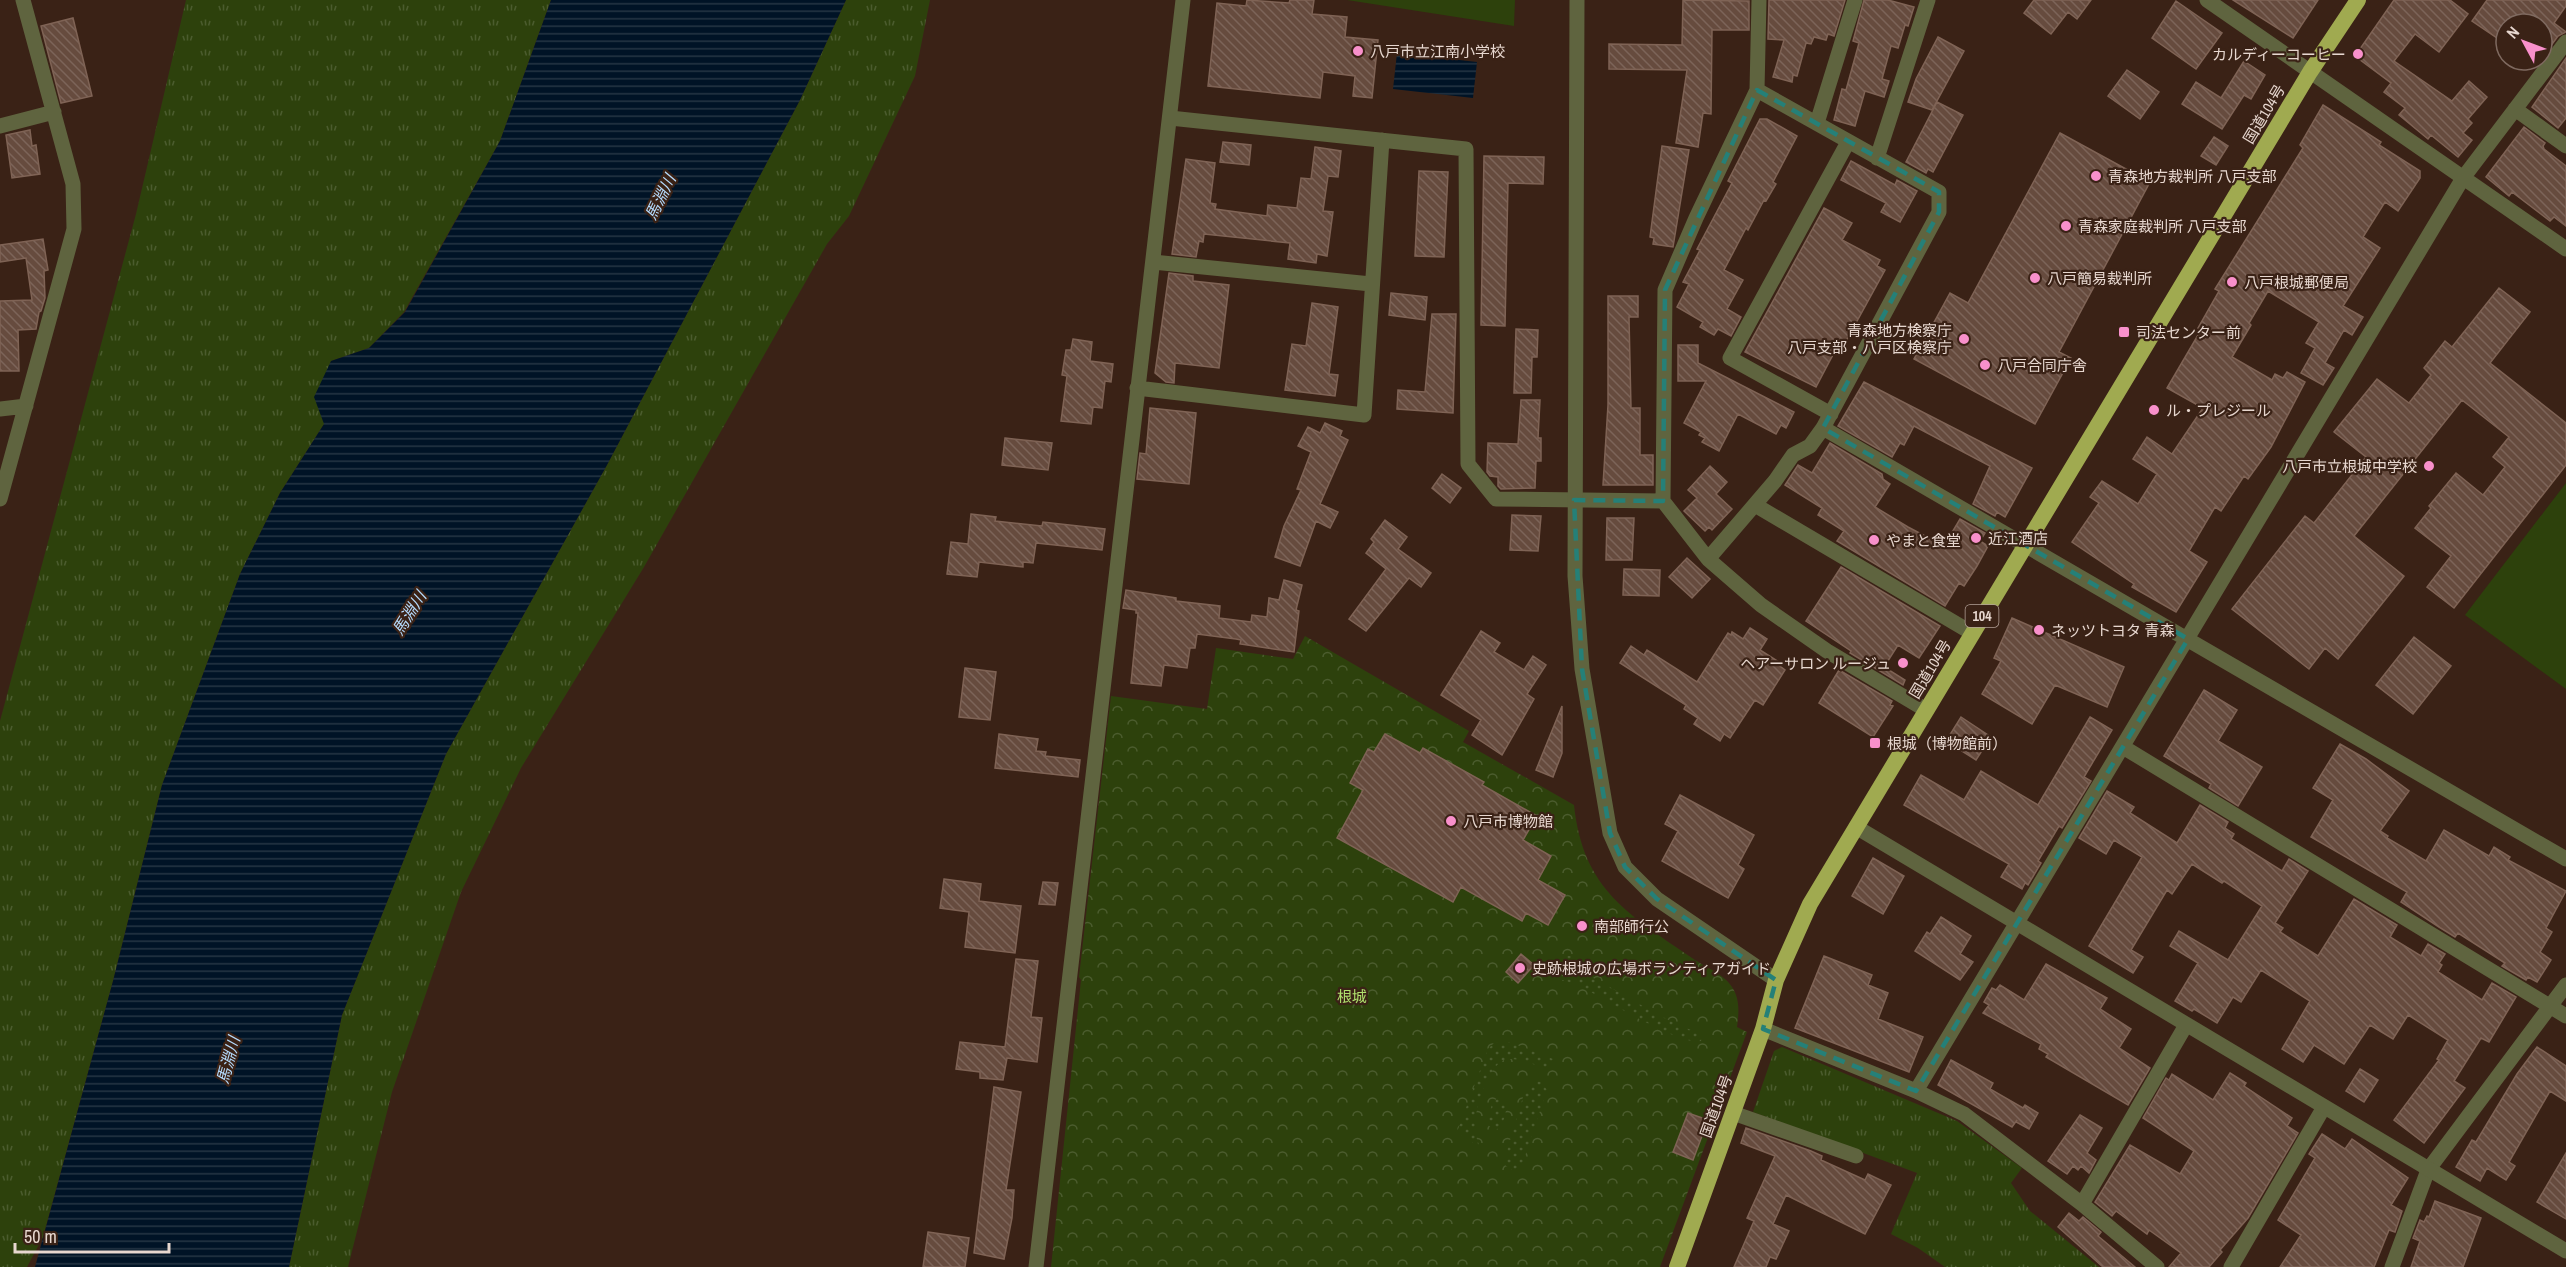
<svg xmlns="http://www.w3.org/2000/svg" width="2566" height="1267" font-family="'Archivo Narrow','Noto Sans JP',sans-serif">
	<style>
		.grass { fill: url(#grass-tufts) }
		.park { fill: url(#park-crowns) }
		.garden { fill: url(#garden-dots) }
		.pitch { fill: #2d410c }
		.water { fill: url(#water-rules) }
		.building { fill: url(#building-back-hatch); stroke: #7f6355; stroke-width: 1.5 }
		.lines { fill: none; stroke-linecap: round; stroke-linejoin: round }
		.minor { stroke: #5f643f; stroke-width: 15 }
		.tertiary { stroke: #5f643f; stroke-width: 15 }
		.trunk { stroke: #a0aa50; stroke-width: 16 }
		.marked { fill: none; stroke: #258078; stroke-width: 4.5; stroke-dasharray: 12 8; stroke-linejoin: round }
		.poi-dot { fill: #f890cb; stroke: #3a2216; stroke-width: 2 }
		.labels { text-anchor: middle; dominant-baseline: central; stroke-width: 4.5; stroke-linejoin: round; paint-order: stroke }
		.shield { fill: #3a2216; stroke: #b3a198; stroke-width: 1.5 }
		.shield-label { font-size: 14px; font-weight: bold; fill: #e7d7cf }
		.poi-label { font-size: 15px; fill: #e7d7cf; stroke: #3a2216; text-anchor: start }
		.street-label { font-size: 15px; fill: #e7d7cf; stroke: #3a2216 }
		.park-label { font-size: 15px; fill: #afe06d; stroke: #3a2216 }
		.water-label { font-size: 16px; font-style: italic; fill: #b4dafc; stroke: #3a2216 }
	</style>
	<defs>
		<pattern id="grass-tufts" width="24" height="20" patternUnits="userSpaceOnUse" patternTransform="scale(1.5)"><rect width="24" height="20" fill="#2d410c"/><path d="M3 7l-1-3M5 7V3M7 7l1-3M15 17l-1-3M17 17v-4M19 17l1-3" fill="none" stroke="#4b5c2e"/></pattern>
		<pattern id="park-crowns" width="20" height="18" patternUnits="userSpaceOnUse" patternTransform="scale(1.5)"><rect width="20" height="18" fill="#2d410c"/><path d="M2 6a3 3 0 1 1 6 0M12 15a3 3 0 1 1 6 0" fill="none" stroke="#4b5c2e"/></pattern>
		<pattern id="garden-dots" width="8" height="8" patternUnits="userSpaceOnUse" patternTransform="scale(1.5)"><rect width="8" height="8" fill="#2d410c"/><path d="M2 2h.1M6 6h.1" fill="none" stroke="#4b5c2e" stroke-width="1.8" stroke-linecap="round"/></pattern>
		<pattern id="water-rules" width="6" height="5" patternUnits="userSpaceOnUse" patternTransform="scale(1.5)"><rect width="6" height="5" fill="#001326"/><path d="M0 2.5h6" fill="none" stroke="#253544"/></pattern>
		<pattern id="building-back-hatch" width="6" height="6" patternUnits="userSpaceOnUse" patternTransform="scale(1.5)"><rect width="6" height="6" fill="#664b3e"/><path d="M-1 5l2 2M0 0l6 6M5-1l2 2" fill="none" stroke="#7c6459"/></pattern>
	</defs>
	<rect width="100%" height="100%" fill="#3a2216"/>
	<path class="grass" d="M186 0H551L500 141 404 312 369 348 331 361 324 424 280 493 240 574 162 785 113 981 43 1237 27 1267H0V721L136 214Z
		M846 0H930L915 76 849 216 827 244 644 567 521 768 461 892 392 1092 348 1267H289L342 1015 446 754 607 465 800 100Z
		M1782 1047 1957 1121 2022 1168 2011 1183 2030 1211 2099 1267H1945L1918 1248 1891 1234 1917 1173 1753 1112 1774 1051Z"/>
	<path class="park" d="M1305 636 1469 731 1463 742 1574 805C1583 891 1630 915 1695 960 1706 967 1726 976 1732 987 1740 999 1739 1013 1737 1027L1747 1032 1660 1267H1051L1081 980 1079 977 1111 696 1207 709 1216 648 1293 659Z"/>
	<path class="garden" d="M1566 956H1571L1581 963 1579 971C1620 990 1656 1018 1699 1033L1702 1037 1701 1041C1681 1047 1598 995 1576 984 1567 981 1557 980 1551 973Z
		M1509 1042 1553 1059 1549 1070C1537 1066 1517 1056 1504 1060 1487 1067 1475 1109 1475 1126 1474 1133 1478 1141 1480 1148L1457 1132 1488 1049 1494 1043Z
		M1533 1080 1541 1082 1547 1090 1521 1168 1513 1171 1501 1162 1505 1157 1526 1087Z
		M1497 1098 1504 1100C1509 1109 1504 1125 1495 1131L1487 1124 1492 1104Z"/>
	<path class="pitch" d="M1347 0H1515L1514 26Z
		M2566 483V689L2465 615Z"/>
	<path class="water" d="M551 0H846L800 100 607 465 446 754 342 1015 289 1267H35L113 981 162 785 240 574 280 493 324 424 314 397 331 361 369 348 405 312 500 141Z
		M1397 53 1477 62 1473 98 1393 89Z"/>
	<path class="building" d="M1247 0 1289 3 1290 0H1314L1312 14 1347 17 1345 37 1378 40 1372 98 1353 96 1355 76 1323 72 1320 98 1208 86 1217 3 1246 6Z
		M1683 0 1749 1V30H1712L1711 114 1703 113 1698 147 1676 143 1687 70 1609 69V44L1682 45Z
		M1769 0H1845L1834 36 1828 34 1826 40 1814 37 1811 44 1806 43 1797 76 1793 75 1792 82 1773 77 1784 40 1768 39Z
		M1864 0H1888L1914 7 1908 26 1905 25 1898 48 1891 46 1882 79 1889 81 1884 97 1865 91 1855 126 1834 120 1842 89 1846 90 1859 43 1853 41Z
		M2034 0H2091L2077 19 2068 12 2051 34 2024 13Z
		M2233 0H2318L2293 38Z
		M2394 0H2450L2468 14 2439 52 2415 34 2394 61 2452 101 2469 81 2487 97 2468 119 2472 123 2463 133 2472 140 2458 157 2431 135 2428 139 2399 115 2405 108 2384 92 2391 83 2355 56Z
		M2487 0H2566V6L2554 23 2566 32 2558 36 2542 58V24H2506V44L2472 21Z
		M2176 1 2222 33 2196 69 2152 38Z
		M73 18 92 96 61 103 41 26Z
		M1938 37 1964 51 1932 110 1908 102 1916 79Z
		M2566 58V118L2558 128 2532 107Z
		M2244 61 2265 75 2251 99 2244 95 2222 129 2182 104 2196 82 2221 98Z
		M2127 70 2159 92 2140 119 2108 96Z
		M1937 102 1963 115 1933 172 1928 169 1926 173 1906 162Z
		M2323 105 2381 142 2379 145 2420 171V178L2398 211 2385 202 2363 237 2380 248 2343 306 2363 317 2352 335 2344 330 2325 363 2334 368 2323 385 2301 373 2315 348 2306 343 2319 322 2268 291 2249 323 2251 325 2232 357 2272 380 2275 374 2283 378 2287 372 2305 382 2271 447 2248 479 2244 476 2221 511 2215 507 2189 551 2207 562 2176 612 2132 587 2134 584 2072 542 2099 503 2090 497 2102 481 2138 504 2157 474 2133 459 2147 437 2172 454 2203 408 2167 388 2201 330 2198 328 2219 291 2215 289 2303 148 2300 145Z
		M1760 119H1767L1797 136 1773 182 1776 184 1766 201 1764 200 1748 230 1746 228 1724 270 1743 280 1727 309 1741 317 1731 336 1718 329 1714 335 1700 327 1703 322 1677 307 1689 284 1683 282 1700 250 1697 249 1732 183 1728 181Z
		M2524 127 2545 143 2543 146 2544 149 2566 166V226L2554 217 2550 221 2512 192 2509 196 2486 177Z
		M30 130 32 146 36 145 40 174 12 178 6 135Z
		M2060 133 2150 182 2059 352 2071 358 2035 424 1914 359 1950 293 1968 303Z
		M2214 137 2228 146 2216 165 2201 156Z
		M1223 142 1251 145 1249 165 1220 162Z
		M1662 146 1689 150 1673 247 1653 244 1654 238 1650 237Z
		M1315 147 1341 151 1338 177 1328 176 1323 211 1333 212 1327 256 1317 254 1316 263 1288 259 1290 243 1204 234 1203 242 1199 241 1196 257 1172 254 1186 159 1215 163 1210 203 1216 204 1215 209 1267 216 1268 205 1297 208 1301 178 1311 179Z
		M1484 156 1544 157 1543 184 1508 183 1505 326 1481 325Z
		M1851 161 1895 185 1897 180 1917 191 1900 222 1881 212 1886 203 1841 180Z
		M1419 171 1448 172 1444 257 1415 256Z
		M1824 208 1852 223 1842 240 1880 260 1877 266 1885 270 1839 354 1835 351 1816 387 1745 352Z
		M43 239 48 270 44 271 45 298 41 311 39 312 36 329 18 330 19 371H0V301L32 300 26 258 0 262V245Z
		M1169 273 1193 276V281L1229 285 1219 368 1175 363 1174 383 1166 382 1155 373Z
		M2499 288 2530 312 2490 363 2566 423V465L2454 608 2427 587 2451 556 2415 528 2431 508 2429 506 2456 473 2483 495 2505 467 2493 457 2509 437 2462 400 2354 536 2404 576 2338 659 2325 648 2309 669 2232 609 2305 516 2314 523 2366 457 2334 432 2377 379 2409 403 2431 375 2424 368 2445 341 2452 347Z
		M1391 293 1427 297 1425 320 1389 315Z
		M1608 296H1638V317H1629L1631 408H1640V455H1653V485H1603L1608 405Z
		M1312 303 1338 307 1329 374 1338 375 1335 396 1285 390 1292 344 1306 346Z
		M1432 314H1456L1453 413 1397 409 1398 390 1425 392Z
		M1516 329 1538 330 1537 357H1532L1531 393H1514Z
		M1073 339 1092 342 1090 361 1113 364 1111 382 1105 381 1102 408 1093 407 1091 424 1061 421 1067 376 1062 375 1066 350H1071Z
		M1678 345H1698V363L1794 412 1786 428 1781 425 1776 434 1738 414 1719 451 1702 442 1705 438 1699 435 1701 432 1684 423 1706 381H1678Z
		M1864 382 2032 468 2005 517 1997 512 1995 516 1973 504 1990 466 1914 426 1904 445 1900 443 1892 457 1838 426Z
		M1521 400H1540L1538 438H1541V461H1536L1535 488 1501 489 1498 486V477L1490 476 1487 472 1488 443 1518 444Z
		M1150 408 1196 413 1189 484 1137 479 1140 453 1146 454Z
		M1325 423 1342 431 1340 436 1348 440 1320 504 1338 512 1330 528 1316 521 1300 566 1275 557 1284 526 1301 490 1297 489 1311 452 1298 446 1308 427 1320 433Z
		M1005 438 1052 443 1048 470 1002 465Z
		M1830 443 1882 474 1883 479 1890 484 1875 507 1908 527 1944 546 1960 519 1985 533 1980 541 1988 546 1977 566 1964 586 1959 583 1945 606 1837 541 1844 531 1818 515 1822 508 1785 485 1798 465 1812 473Z
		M1710 466 1727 482 1716 494 1732 509 1712 530 1709 527 1705 531 1684 511 1697 498 1688 490Z
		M1442 474 1461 488 1450 503 1432 488Z
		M971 514 996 517 995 521 1042 526 1043 522 1105 529 1102 550 1036 543 1033 563 1023 562V567L979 562 977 577 947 574 951 542 968 544Z
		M1512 515 1541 516 1538 551 1510 550Z
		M1607 518H1634L1632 560H1606Z
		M1385 520 1407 537 1398 549 1431 573 1421 587 1409 578 1366 631 1349 619 1386 569 1366 553 1374 542 1371 539Z
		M1687 558 1710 579 1692 598 1669 577Z
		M1841 567 1940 626 1919 658 1898 645 1884 667 1905 680 1903 685 1850 653 1851 651 1806 621Z
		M1624 569 1660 570 1659 596 1623 595Z
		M1284 580 1302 585 1296 610 1299 611 1294 652 1240 644 1241 640 1236 639 1197 634 1195 648H1190L1187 668 1164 665 1161 686 1131 683 1138 613H1136V610L1123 608 1126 590 1176 598V601L1220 606 1219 618 1251 622 1252 615 1267 617 1269 598 1279 600Z
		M2012 618 2124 667 2107 707 2055 685 2032 724 1982 694 2001 661 1994 658Z
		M1750 628 1767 639 1760 650 1779 662 1777 664 1785 670 1763 705 1755 700 1730 738 1724 734 1720 741 1694 724 1698 718 1684 709 1686 705 1620 663 1631 646 1644 655 1647 650 1697 682 1728 633 1731 635 1732 632 1743 639Z
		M1481 631 1500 643 1494 652 1524 670 1533 656 1546 665 1527 694 1534 699 1502 755 1472 735 1481 720 1441 695Z
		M2414 637 2451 666 2413 714 2376 685Z
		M965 668 996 672 990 720 959 717Z
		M1839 670 1892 701 1890 705 1893 706 1873 737 1819 703Z
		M2204 690 2237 710 2218 741 2262 767 2238 806 2209 788 2211 784 2164 756Z
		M1562 706V753L1553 777 1536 770Z
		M1961 717 1991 737 1976 760 1946 741Z
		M2090 717 2112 730 2084 777 2091 781 2062 828 2059 826 2038 861 2041 863 2028 885 2025 883 2022 889 2001 877 2009 864 1904 805 1921 775 1964 800 1981 771 2038 805Z
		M999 734 1038 739 1036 751 1046 752 1045 756 1080 760 1078 777 995 768Z
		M1385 734 1420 753 1423 748 1484 782 1482 785 1537 816 1523 840 1551 856 1538 880 1565 895 1548 925 1526 913 1522 921 1461 887 1453 902 1337 838 1363 790 1350 783 1368 749 1374 752Z
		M2340 744 2366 759 2409 791 2380 831 2388 836 2387 838 2426 861 2444 830 2489 856 2494 847 2510 857 2508 860 2566 891 2546 928 2552 932 2540 952 2551 960 2537 982 2528 977 2526 980 2502 966 2505 963 2458 933 2455 937 2439 927 2401 902 2407 892 2311 837 2333 800 2313 788Z
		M2107 791 2134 807 2130 813 2177 843 2200 805 2228 822 2225 828 2234 834 2231 839 2282 871 2289 859 2308 871 2275 923 2283 928 2280 932 2318 956 2354 899 2397 925 2390 937 2421 956 2428 944 2445 954 2439 963 2442 965 2438 972 2482 1000 2492 983 2516 997 2489 1042 2481 1038 2454 1081 2465 1088 2424 1143 2394 1120 2439 1060 2437 1059 2448 1040 2408 1015 2393 1039 2370 1025 2344 1064 2314 1045 2303 1062 2282 1049 2310 1001 2261 970 2241 1002 2233 997 2217 1023 2194 1009 2192 1011 2175 1001 2198 963 2170 946 2179 931 2228 960 2262 906 2224 881 2222 883 2192 864 2172 894 2167 890 2131 950 2143 957 2133 973 2089 946 2142 857 2114 840 2106 854 2079 838Z
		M1680 795 1754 835 1738 865 1744 869 1728 898 1662 861 1678 831 1665 824Z
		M1873 858 1904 876 1883 914 1852 896Z
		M944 879 981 884 979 901 1021 906 1015 953 965 947 969 912 940 908Z
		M1043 882 1058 883 1055 905 1039 904Z
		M1941 917 1971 936 1960 954 1973 962 1960 980 1915 951 1927 932 1930 934Z
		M1521 954 1534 965 1518 983 1506 972Z
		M1824 956 1872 975 1868 985 1888 993 1878 1019 1923 1037 1909 1072 1795 1028Z
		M1016 959 1038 961 1031 1017 1042 1018 1037 1062 1007 1058 1003 1080 980 1078V1072L956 1069 960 1042 1005 1047Z
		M2046 964 2107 998 2100 1009 2131 1029 2119 1048 2150 1068 2128 1105 2046 1057 2048 1054 2039 1049 2041 1044 1983 1013 1989 1005 1984 1002 1992 988 1996 990 2000 985 2024 1000Z
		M2537 1047 2566 1066V1101L2550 1091 2509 1162 2515 1166 2506 1180 2487 1168 2480 1181 2456 1167 2472 1140 2476 1142 2517 1074Z
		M1951 1060 1993 1083 1990 1089 2023 1108 2025 1105 2038 1113 2029 1129 2016 1122 2017 1120 2012 1127 1938 1085Z
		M2360 1069 2378 1080 2364 1102 2346 1091Z
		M2230 1073 2246 1083 2244 1086 2292 1118 2287 1126 2298 1133 2248 1218 2220 1250 2222 1252 2209 1267H2169L2181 1253 2149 1230 2147 1234 2116 1211 2112 1216 2095 1202 2130 1145 2180 1174 2194 1151 2143 1118 2166 1078 2169 1080 2172 1074 2213 1100Z
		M994 1087 1021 1092 1006 1190H1014L1012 1218 1004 1259 974 1253Z
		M1688 1113 1708 1120 1693 1160 1673 1152Z
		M2080 1115 2102 1128 2087 1153 2096 1160 2089 1173 2081 1166 2078 1170 2073 1166 2067 1174 2048 1161Z
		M1746 1128 1811 1151 1822 1156 1821 1160 1865 1180 1868 1174 1891 1185 1865 1234 1786 1195 1773 1224 1789 1231 1776 1259 1770 1257 1766 1267H1734L1754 1221 1747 1218 1775 1156 1741 1143Z
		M2322 1134 2345 1149 2352 1139 2408 1178 2391 1205 2402 1211 2395 1232 2389 1230 2374 1267H2280L2301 1235 2278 1220 2315 1158 2309 1154Z
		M2566 1153V1219L2537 1202Z
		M2435 1201 2481 1218 2463 1267H2411L2420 1241 2413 1238 2420 1220 2424 1222 2427 1216 2429 1217Z
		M2069 1213 2079 1221 2083 1217 2101 1232 2098 1236 2135 1267H2103L2058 1227Z
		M928 1232 969 1238 965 1267H923Z"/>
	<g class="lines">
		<path class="minor" d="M1759 0 1757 90 1696 218 1665 290 1663 501 1708 559 1761 605 1827 651 1926 710
			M2207 0 2566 249
			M2515 109 2566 146
			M1170 118 1466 149 1468 464 1496 499 1663 501
			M1817 123 1855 0
			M0 126 54 112
			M1877 158 1928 0
			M1153 262 1371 284
			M1137 388 1364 415 1382 140
			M0 409 26 406
			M1831 414 1730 358 1848 142
			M1823 428 2566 859
			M0 499 74 229 73 184 23 0
			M1755 505 1972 633
			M1708 559 1775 481 1793 455 1810 446 1823 428 1939 212V192L1757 90
			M2123 747 2566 1016
			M1763 1029 1916 1091 1964 1114 2082 1204 2157 1267
			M1916 1091 2463 178 2566 42
			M1733 1113 1856 1156
			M2082 1204 2186 1025
			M1036 1267 1183 0
			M2231 1267 2324 1107
			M2392 1267 2428 1170 2566 985"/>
		<path class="tertiary" d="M1577 0 1575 576 1582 669 1610 833 1625 867 1657 899 1776 980
			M1856 827 2566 1251"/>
		<path class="trunk" d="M1677 1267 1763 1029 1776 980 1810 904 2310 72 2358 0"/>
	</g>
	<path class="marked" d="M1757 90 1939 192V212L1823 428 2188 639 1916 1091 1763 1029 1776 980 1657 899 1625 867 1610 833 1582 669 1574 500 1663 501 1665 290Z"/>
	<g class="poi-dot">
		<circle cx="1358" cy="51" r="6"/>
		<circle cx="2358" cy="54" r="6"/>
		<circle cx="2096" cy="176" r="6"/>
		<circle cx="2066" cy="226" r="6"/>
		<circle cx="2035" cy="278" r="6"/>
		<circle cx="2232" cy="282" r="6"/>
		<rect x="2118" y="326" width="12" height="12" rx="3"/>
		<circle cx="1964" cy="339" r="6"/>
		<circle cx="1985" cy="365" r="6"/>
		<circle cx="2154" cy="410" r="6"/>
		<circle cx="2429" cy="466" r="6"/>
		<circle cx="1976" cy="538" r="6"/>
		<circle cx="1874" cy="540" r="6"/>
		<circle cx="2039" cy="630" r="6"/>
		<circle cx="1903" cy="663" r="6"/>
		<rect x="1869" y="737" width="12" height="12" rx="3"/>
		<circle cx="1451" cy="821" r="6"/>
		<circle cx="1582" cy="926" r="6"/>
		<circle cx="1520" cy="968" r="6"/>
	</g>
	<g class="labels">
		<rect class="shield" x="1965.5" y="605" width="33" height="22" rx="4.5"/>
		<g class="shield-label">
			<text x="1982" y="616">104</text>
		</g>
		<g class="poi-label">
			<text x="1370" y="51">八戸市立江南小学校</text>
			<text x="2346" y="54" text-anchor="end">カルディーコーヒー</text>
			<text x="2108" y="176">青森地方裁判所 八戸支部</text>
			<text x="2078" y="226">青森家庭裁判所 八戸支部</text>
			<text x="2047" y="278">八戸簡易裁判所</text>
			<text x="2244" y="282">八戸根城郵便局</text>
			<text x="1952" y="330" text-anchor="end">青森地方検察庁<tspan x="1952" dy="17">八戸支部・八戸区検察庁</tspan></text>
			<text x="2136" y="332">司法センター前</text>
			<text x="1997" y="365">八戸合同庁舎</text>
			<text x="2166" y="410">ル・プレジール</text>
			<text x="2417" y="466" text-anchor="end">八戸市立根城中学校</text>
			<text x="1988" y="538">近江酒店</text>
			<text x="1886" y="540">やまと食堂</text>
			<text x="2051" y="630">ネッツトヨタ 青森</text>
			<text x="1891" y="663" text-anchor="end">ヘアーサロン ルージュ</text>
			<text x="1887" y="743">根城（博物館前）</text>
			<text x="1463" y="821">八戸市博物館</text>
			<text x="1594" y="926">南部師行公</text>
			<text x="1532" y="968">史跡根城の広場ボランティアガイド</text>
		</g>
		<g class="street-label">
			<text transform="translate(2264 114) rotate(-59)">国道104号</text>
			<text transform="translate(1930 669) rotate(-59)">国道104号</text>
			<text transform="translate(1716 1106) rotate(-70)">国道104号</text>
		</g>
		<g class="park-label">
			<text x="1352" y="996">根城</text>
		</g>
		<g class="water-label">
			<text transform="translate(660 197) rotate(-64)">馬淵川</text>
			<text transform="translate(409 613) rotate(-58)">馬淵川</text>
			<text transform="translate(228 1060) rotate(-75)">馬淵川</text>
		</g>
	</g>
	<g transform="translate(2524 42) rotate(311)"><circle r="28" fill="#3a2216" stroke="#7f6a60" stroke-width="1.5"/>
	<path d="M0-4.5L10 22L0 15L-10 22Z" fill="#f890cb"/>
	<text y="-9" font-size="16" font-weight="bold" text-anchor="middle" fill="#e7d7cf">N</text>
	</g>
	<path d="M15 1243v9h154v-9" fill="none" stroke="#e7d7cf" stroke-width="3"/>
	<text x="24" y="1243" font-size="18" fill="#e7d7cf" stroke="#3a2216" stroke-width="4.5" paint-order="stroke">50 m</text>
</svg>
